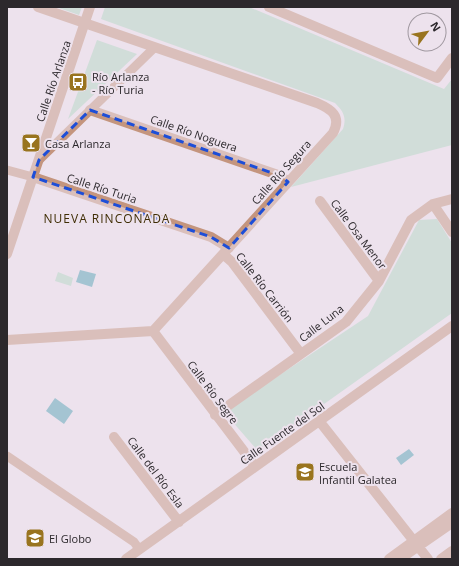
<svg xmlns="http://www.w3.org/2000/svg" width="459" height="566" font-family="'Open Sans',sans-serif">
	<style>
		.green { fill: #afd7c2 }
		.water { fill: #4da0b2 }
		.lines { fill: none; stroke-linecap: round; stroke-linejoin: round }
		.pedestrian { stroke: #c4957e; stroke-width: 9 }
		.minor { stroke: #c4957e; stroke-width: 10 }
		.marked { fill: none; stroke: #1d4ed8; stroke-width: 3; stroke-dasharray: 8 5; stroke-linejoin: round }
		.labels { text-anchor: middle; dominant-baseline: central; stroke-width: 4; stroke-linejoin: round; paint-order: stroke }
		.poi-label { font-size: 11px; fill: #2c282c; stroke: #ede2ed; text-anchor: start }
		.street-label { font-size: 11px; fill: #2c282c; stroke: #ede2ed }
		.neighbourhood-label { font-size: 12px; letter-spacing: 1px; fill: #3f2d04; stroke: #ede2ed }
	</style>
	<rect width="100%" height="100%" fill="#ede2ed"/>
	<path class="green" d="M56 7H82L79 15Z
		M105 7H249L444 89 452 79V145L291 187 343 129C347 117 343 111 335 103L101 19Z
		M97 40 137 54 68 119Z
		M437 219 452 243V313L258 451 224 412 368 316 419 220Z
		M58 272 73 278 71 286 55 281Z"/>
	<path class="water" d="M80 270 96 274 92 287 76 282Z
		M55 398 73 411 64 424 46 411Z
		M409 449 414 455 401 465 396 458Z"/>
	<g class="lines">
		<path class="pedestrian" d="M39 160 154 48
			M7 170 33 177
			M7 456 134 542 139 549"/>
		<path class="minor" d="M269 7 437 78 452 58
			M90 110 281 176 288 182
			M33 177 211 237 229 248
			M320 201 379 281
			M433 204 452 232
			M7 254 90 7
			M224 255 232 262 301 354
			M153 331 255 466
			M7 340 153 331 333 133C342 116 331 109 317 103L38 7
			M215 415 346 322 379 281 411 220 433 204 452 199
			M320 422 428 559
			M114 437 179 522
			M126 559 452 326
			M389 559 452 513
			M400 559 452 523
			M441 559 452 551"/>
	</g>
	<path d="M0 0H459V566H0ZM90 110 281 176 288 182 229 248 211 237 33 177 39 160Z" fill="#ede2ed" fill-opacity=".55" fill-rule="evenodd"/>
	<path class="marked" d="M90 110 281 176 288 182 229 248 211 237 33 177 39 160Z"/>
	<defs>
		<g id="bus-square" transform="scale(1)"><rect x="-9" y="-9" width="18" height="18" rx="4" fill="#99741f" stroke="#ede2ed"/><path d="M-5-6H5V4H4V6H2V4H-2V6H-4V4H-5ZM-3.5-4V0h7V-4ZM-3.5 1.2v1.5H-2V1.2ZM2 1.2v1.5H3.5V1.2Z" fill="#fff"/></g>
		<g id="bar-square" transform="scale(1)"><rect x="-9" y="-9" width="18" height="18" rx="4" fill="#99741f" stroke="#ede2ed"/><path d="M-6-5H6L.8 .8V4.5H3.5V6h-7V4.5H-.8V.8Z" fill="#fff"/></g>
		<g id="school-square" transform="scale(1)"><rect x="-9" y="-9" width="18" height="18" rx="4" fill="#99741f" stroke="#ede2ed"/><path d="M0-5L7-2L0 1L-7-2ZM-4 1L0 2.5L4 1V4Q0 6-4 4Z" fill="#fff"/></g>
	</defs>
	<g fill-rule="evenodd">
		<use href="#bus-square" x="78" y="82"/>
		<use href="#bar-square" x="31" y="143"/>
		<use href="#school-square" x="305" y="472"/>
		<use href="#school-square" x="35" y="538"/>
	</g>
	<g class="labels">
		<g class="poi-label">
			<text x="92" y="76">Río Arlanza<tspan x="92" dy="13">- Río Turia</tspan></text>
			<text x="45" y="143">Casa Arlanza</text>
			<text x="319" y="466">Escuela<tspan x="319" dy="13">Infantil Galatea</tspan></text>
			<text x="49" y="538">El Globo</text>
		</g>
		<g class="street-label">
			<text transform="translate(53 81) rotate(-71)">Calle Río Arlanza</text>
			<text transform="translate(194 133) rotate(19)">Calle Río Noguera</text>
			<text transform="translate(281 172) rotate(-48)">Calle Río Segura</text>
			<text transform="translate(102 188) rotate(18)">Calle Río Turia</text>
			<text transform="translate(359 234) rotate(53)">Calle Osa Menor</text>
			<text transform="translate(265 287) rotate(52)">Calle Río Carrión</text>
			<text transform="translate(321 323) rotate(-38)">Calle Luna</text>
			<text transform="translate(213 392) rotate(53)">Calle Río Segre</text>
			<text transform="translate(282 433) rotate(-35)">Calle Fuente del Sol</text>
			<text transform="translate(156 472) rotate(53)">Calle del Río Esla</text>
		</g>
		<g class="neighbourhood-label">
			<text x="107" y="218">NUEVA RINCONADA</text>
		</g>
	</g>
	<rect width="459" height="566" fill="none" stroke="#2c282c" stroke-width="16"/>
	<g transform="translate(427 32) rotate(58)"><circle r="19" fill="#ede2ed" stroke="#a098a0"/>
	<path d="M0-3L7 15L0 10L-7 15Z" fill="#99741f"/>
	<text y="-6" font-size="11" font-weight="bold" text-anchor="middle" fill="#2c282c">N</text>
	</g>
</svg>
